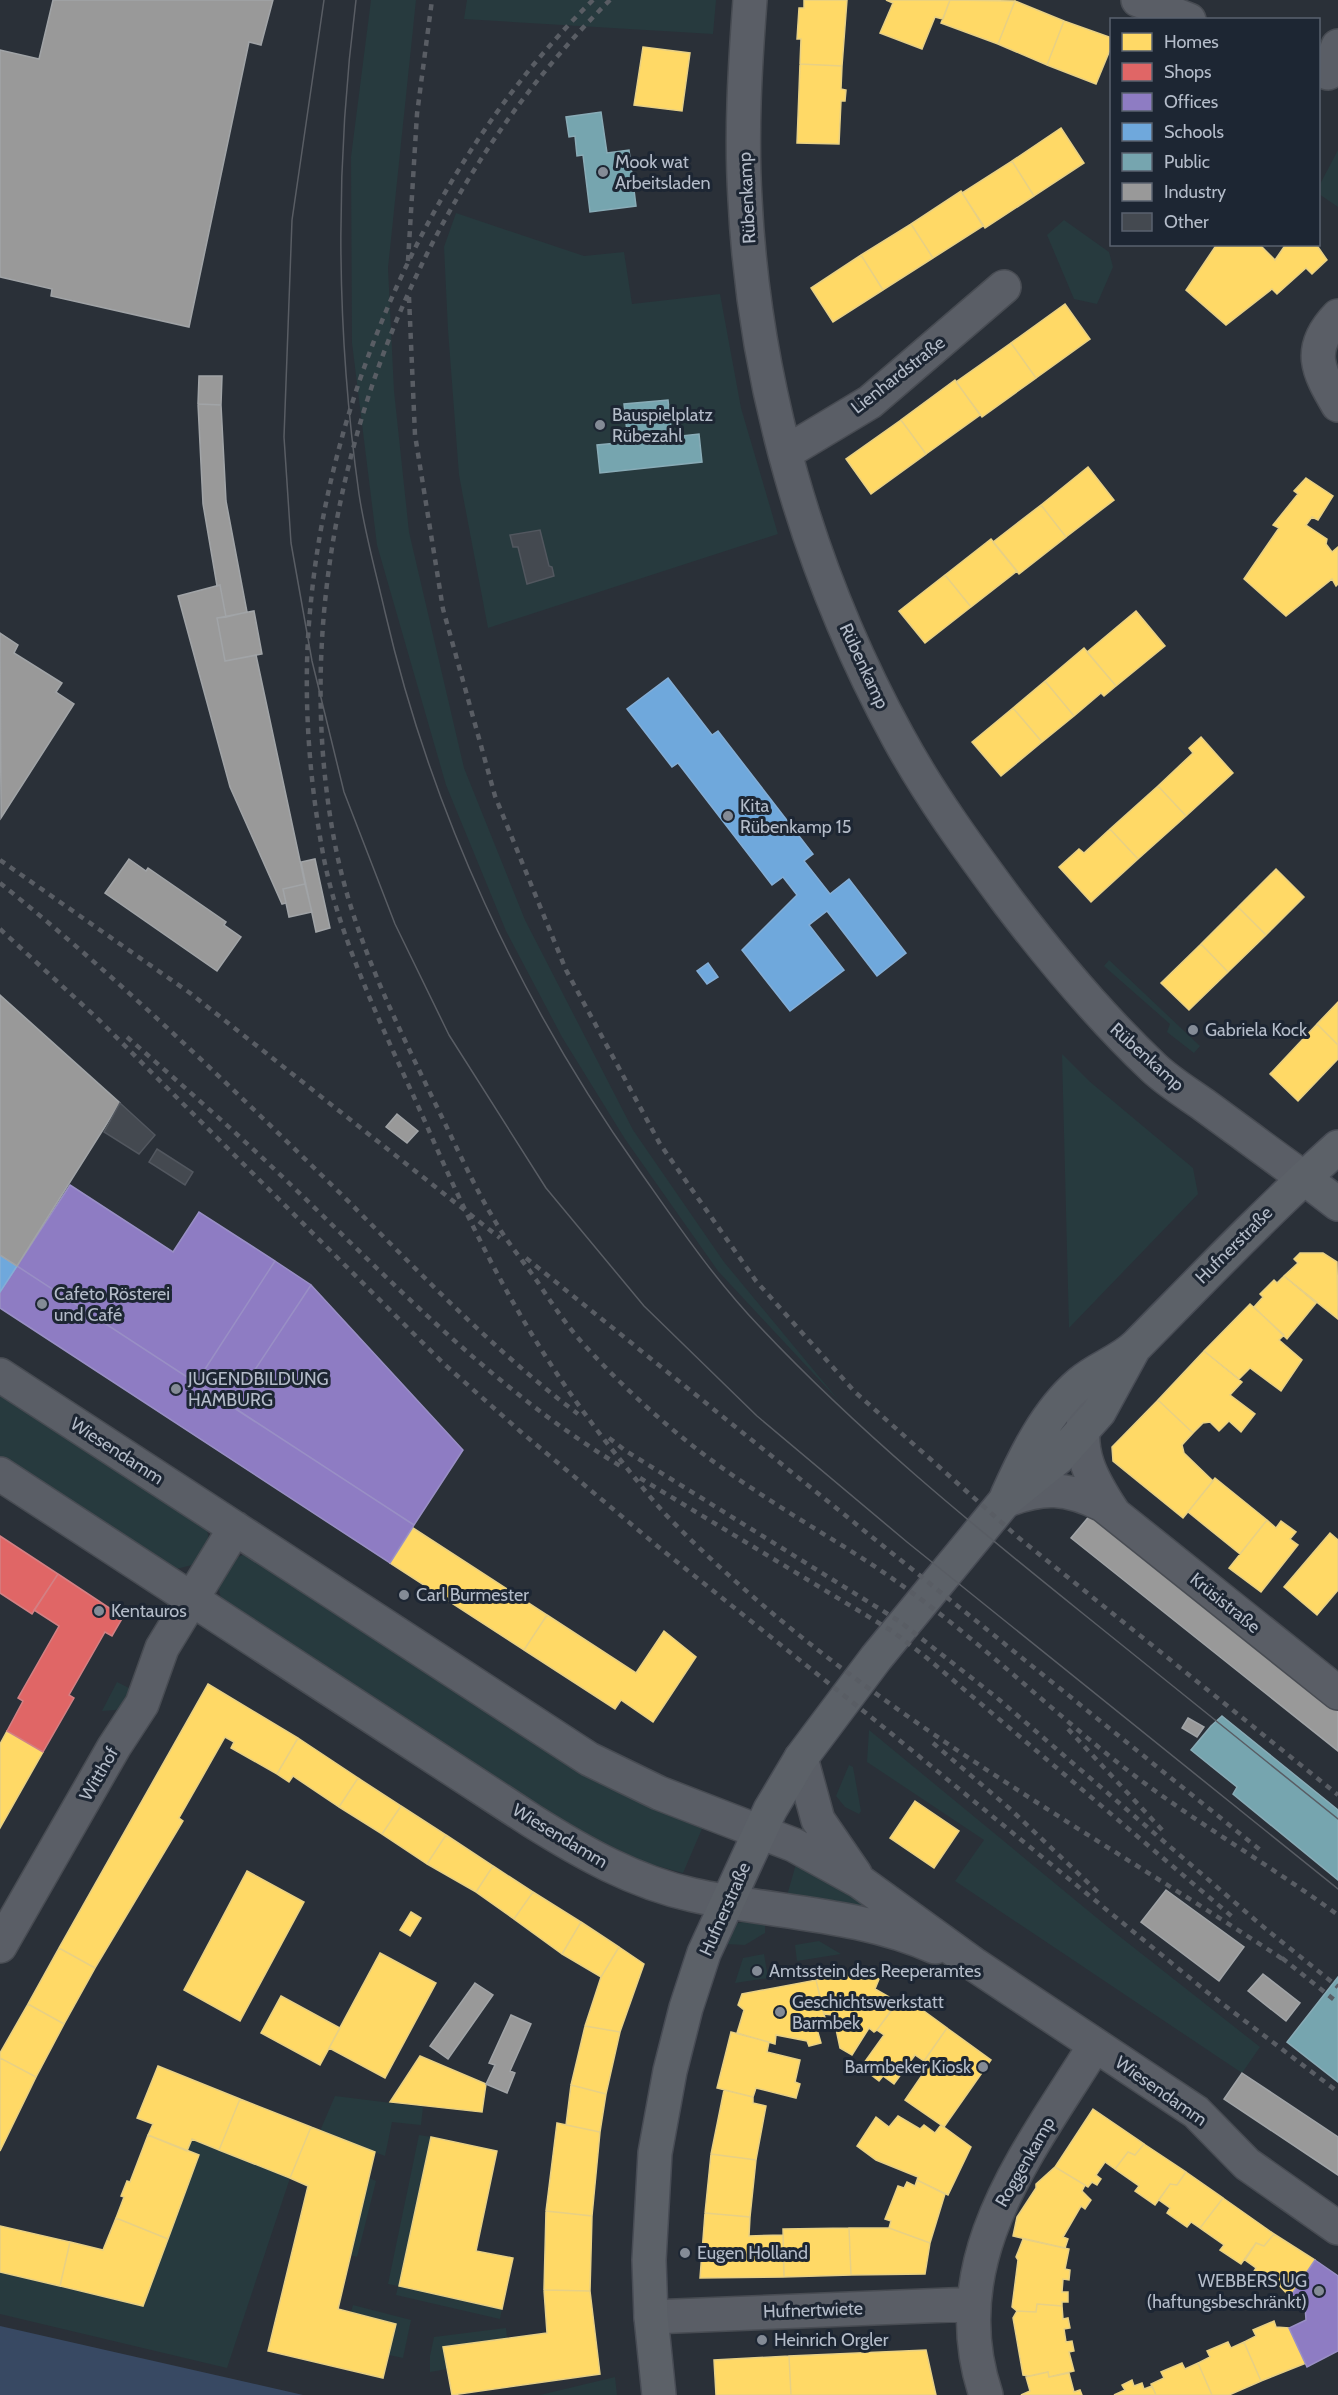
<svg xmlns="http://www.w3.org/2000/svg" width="1338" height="2395" font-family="Cabin,sans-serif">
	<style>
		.green { fill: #273a3e }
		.water { fill: #384963 }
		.homes { fill: #ffd966; stroke: #e8d084; stroke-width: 1.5 }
		.shops { fill: #e06666; stroke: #d38084; stroke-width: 1.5 }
		.offices { fill: #8e7cc3; stroke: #998fc5; stroke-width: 1.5 }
		.schools { fill: #6fa8dc; stroke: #84aed6; stroke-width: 1.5 }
		.public { fill: #76a5af; stroke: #89acb7; stroke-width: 1.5 }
		.industry { fill: #999; stroke: #a1a4a7; stroke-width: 1.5 }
		.building { fill: #444950; stroke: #52575f; stroke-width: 1.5 }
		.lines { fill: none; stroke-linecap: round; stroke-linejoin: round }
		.minor-casing { stroke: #484c53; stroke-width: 36 }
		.major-casing { stroke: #484c55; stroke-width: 36 }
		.minor { stroke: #5a5e66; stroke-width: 33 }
		.major { stroke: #5c6168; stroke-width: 33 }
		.tram { stroke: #595d64; stroke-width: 1.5 }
		.rail { stroke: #595d64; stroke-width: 4.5; stroke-dasharray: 6 6; stroke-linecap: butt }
		.poi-dot { fill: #848b96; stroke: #1d2633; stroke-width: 2 }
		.labels { text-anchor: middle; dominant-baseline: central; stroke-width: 6; stroke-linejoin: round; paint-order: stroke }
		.poi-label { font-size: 18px; fill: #b4bcc9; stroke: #1d2633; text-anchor: start }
		.street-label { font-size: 18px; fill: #b4bcc9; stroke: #1d2633 }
	</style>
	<rect width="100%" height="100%" fill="#2a3038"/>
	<path class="green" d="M371 0H416L388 268 394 391 409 532 464 768 525 920 633 1130 724 1262 840 1402 718 1271 625 1139 562 1037 506 931 446 785 377 545 352 343 351 157Z
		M467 0H716L713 34 464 19Z
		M1338 150V207L1319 194 1318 188Z
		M456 213 584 256 624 252 632 304 720 294 741 408 778 534 488 628 459 475 448 330 444 247Z
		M1064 220 1109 252 1113 267 1097 304 1074 299 1047 235Z
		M1109 960 1200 1046 1194 1053 1167 1032 1170 1024 1104 966Z
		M1062 1054 1089 1081 1193 1168 1198 1194 1069 1328Z
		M0 1388 206 1525 209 1540 196 1564 176 1569 155 1559 0 1456Z
		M246 1554 704 1824 683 1873 642 1862 579 1833 221 1599 218 1585 235 1558Z
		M117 1682 137 1692 128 1709 102 1711Z
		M869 1730 1114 1932 1260 2047 1242 2073 955 1881 984 1840 867 1762Z
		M849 1765 853 1767 861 1811 859 1814 845 1807 836 1796Z
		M798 1857 902 1919 786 1899Z
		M765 1917V1933L745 1945 725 1944 734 1924Z
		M819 1941 841 1954 797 1961 795 1945Z
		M764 1954 768 1978 735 1983 743 1958Z
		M335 2096 423 2107 421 2125 392 2122 385 2156 320 2131Z
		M419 2135 431 2137 399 2285 502 2309 500 2319 396 2295 398 2286 388 2284Z
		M192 2139 290 2178 227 2368 0 2314V2272L143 2306 199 2156 187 2151Z
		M369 2178 376 2181 357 2257 351 2255Z
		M353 2305 411 2320 403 2358 389 2355 395 2324 351 2312Z
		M506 2328 507 2338 443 2347 447 2369 430 2372V2356L434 2337Z
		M615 2377 617 2395H540Z"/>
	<path class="water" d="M0 2326 303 2395H0Z"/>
	<path class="homes" d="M804 0H847L842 66 800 64 801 39H797L799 8H804Z
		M950 0 943 19 935 17 922 49 880 33 893 3 886 0Z
		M950 0 1015 1 998 44 941 23Z
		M1015 1 1064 21 1047 65 998 44Z
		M1064 21 1112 38V45L1096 84 1047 65Z
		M643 47 690 53 682 111 634 105Z
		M800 64 842 66 841 89 846 90 845 101H841L839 144 797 143Z
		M1061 128 1084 163 1034 196 1012 161Z
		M1012 161 1034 196 985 228 962 193Z
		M961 191 983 226 933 258 911 224Z
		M911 224 933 258 883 290 861 255Z
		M1217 244H1259L1275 260 1286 244H1316L1327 260 1312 274 1306 268 1277 294 1272 289 1226 325 1186 290Z
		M861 255 883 290 833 322 811 288Z
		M1065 304 1090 339 1036 378 1011 343Z
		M1011 343 1036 378 982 417 956 382Z
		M955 380 980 415 926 454 901 420Z
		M901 420 926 454 871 494 846 459Z
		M1088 467 1114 500 1066 537 1041 505Z
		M1306 478 1333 496 1318 520 1312 517 1306 525 1327 539 1326 544 1332 552 1338 547V584L1336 586 1332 579 1286 616 1244 579 1279 528 1273 525 1298 494 1294 491Z
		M1041 505 1066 537 1019 574 993 542Z
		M991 539 1017 571 971 607 945 575Z
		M945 575 971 607 925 643 899 611Z
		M1136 611 1165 646 1116 686 1087 652Z
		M1084 648 1116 686 1104 696 1101 693 1074 716 1045 681Z
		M1045 681 1074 716 1042 742 1013 708Z
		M1013 708 1042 742 1001 776 972 742Z
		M1201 737 1233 773 1186 816 1158 786 1193 753 1189 748Z
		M1158 786 1186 816 1138 859 1110 829Z
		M1110 829 1138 859 1091 902 1059 867 1079 849 1084 853Z
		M1276 869 1304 897 1266 935 1238 907Z
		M1238 907 1266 935 1228 972 1201 944Z
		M1201 944 1228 972 1189 1010 1161 983Z
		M1338 1002V1045L1317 1024Z
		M1317 1024 1338 1045V1059L1298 1101 1270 1074Z
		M1300 1253H1323L1337 1262 1338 1319 1284 1276 1298 1263 1294 1259Z
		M1284 1276 1316 1303 1287 1339 1254 1307 1263 1297 1260 1294 1274 1280 1277 1283Z
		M1250 1304 1284 1335 1279 1340 1302 1360 1281 1391 1250 1368 1239 1379 1204 1351Z
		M1204 1351 1242 1382 1230 1395 1255 1414 1241 1432 1229 1421 1219 1431 1210 1422 1203 1423 1193 1433 1158 1400Z
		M1158 1400 1193 1433 1182 1445 1184 1453 1213 1481 1183 1518 1113 1461 1112 1447Z
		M1215 1478 1267 1520 1240 1554 1188 1512Z
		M1267 1520 1276 1528 1281 1521 1296 1532 1290 1539 1298 1545 1261 1592 1229 1568Z
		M413 1528 547 1615 524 1650 390 1563Z
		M1330 1533 1338 1540V1590L1317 1615 1284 1587Z
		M547 1615 636 1673 664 1631 696 1657 653 1722 621 1700 615 1709 524 1650Z
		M208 1684 298 1738 277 1774 231 1748 234 1742 225 1737 179 1818 183 1821 95 1968 59 1948Z
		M7 1731 43 1752 0 1828V1744Z
		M298 1738 358 1778 339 1807 293 1776 289 1782 277 1774Z
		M358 1778 401 1806 382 1834 339 1807Z
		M915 1801 959 1831 934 1868 890 1838Z
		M401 1806 446 1835 427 1864 382 1834Z
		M446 1835 493 1866 476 1892 427 1864Z
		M493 1866 533 1892 514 1919 476 1892Z
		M247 1871 304 1902 240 2021 184 1990Z
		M533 1892 581 1922 562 1954 514 1919Z
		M411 1912 421 1918 410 1936 400 1930Z
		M581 1922 619 1947 601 1977 562 1954Z
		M619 1947 644 1964 620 2032 585 2026 601 1977Z
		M59 1948 95 1968 64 2024 28 2004Z
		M380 1953 436 1983 385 2078 329 2048Z
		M861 1969 879 1979 875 1989 898 2002 877 2030 874 2032 869 2028 852 2055 840 2048 833 2015 824 2014 816 1980Z
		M816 1980 826 2022H815L821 2043 809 2046 807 2041 776 2035 775 2044 737 2033 744 2010 738 2005 742 1994Z
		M902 1995 947 2028 924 2061 915 2055 894 2084 883 2076 879 2081 861 2067 884 2035 877 2030Z
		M281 1996 340 2028 320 2065 261 2033Z
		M28 2004 64 2024 36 2077 0 2058V2053Z
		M585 2026 620 2032 606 2094 571 2085Z
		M947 2028 991 2060 944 2127 905 2100 929 2065 924 2061Z
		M731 2032 769 2042 767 2052 800 2060 795 2082 800 2084 796 2098 756 2088 753 2097 717 2088Z
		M420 2056 486 2084 482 2112 390 2102Z
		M0 2058 36 2077 0 2151Z
		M158 2066 240 2099 219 2150 192 2139 187 2151 148 2135 153 2124 137 2118Z
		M571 2085 606 2094 600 2132 566 2125Z
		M724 2090 753 2097V2103L766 2106 756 2160 711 2154Z
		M240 2099 311 2127 290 2178 219 2150Z
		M1093 2109 1144 2144 1135 2155 1128 2152 1115 2169 1105 2162 1096 2175 1101 2179 1097 2185 1092 2182 1088 2187 1055 2167Z
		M898 2116 920 2129 924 2125 935 2133 941 2125 971 2147 948 2195 917 2180 918 2177 876 2160 857 2146 876 2117 889 2127Z
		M557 2123 600 2132 592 2216 546 2211Z
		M311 2127 375 2152 338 2309 396 2324 383 2378 268 2351 308 2186 290 2178Z
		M148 2135 199 2155 168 2239 116 2218 124 2197 121 2196 127 2181 130 2182Z
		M431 2137 497 2151 476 2251 513 2258 502 2309 399 2286Z
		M1144 2144 1186 2172 1177 2185 1170 2184 1155 2205 1135 2191 1139 2186 1115 2169 1128 2152 1135 2155Z
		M711 2154 756 2160 750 2217 705 2213Z
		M1055 2167 1085 2185 1082 2191 1091 2200 1085 2209 1081 2206 1063 2237 1068 2239 1065 2248 1013 2236 1017 2217 1036 2188V2184Z
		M1186 2172 1223 2198 1200 2228 1191 2222 1187 2227 1167 2213 1170 2208 1159 2200 1170 2184 1177 2185Z
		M917 2180 945 2194 930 2243 889 2228 891 2221 885 2219 898 2186 904 2188 907 2182 915 2186Z
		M1223 2198 1274 2234 1264 2246 1256 2243 1241 2264 1220 2250 1224 2245 1200 2228Z
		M546 2211 592 2216 590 2291 544 2290Z
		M705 2213 750 2217 749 2236 783 2235 784 2277 700 2278Z
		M116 2218 168 2239 143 2306 60 2286 70 2242 103 2250Z
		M0 2226 70 2242 60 2286 0 2272Z
		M849 2228 851 2275 784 2277 783 2229Z
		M849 2228H889L930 2243 925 2274 851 2275Z
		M1274 2234 1315 2260 1290 2297 1276 2282 1273 2287 1253 2273 1256 2268 1245 2260 1256 2243 1264 2246Z
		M1023 2239 1069 2249 1065 2269 1070 2270 1069 2280 1063 2279 1062 2292H1068V2302H1062V2306L1037 2304 1036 2312 1017 2311 1012 2307 1018 2260 1016 2257Z
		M544 2290 590 2291 600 2374 452 2395 443 2347 547 2333Z
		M1037 2304 1062 2306 1063 2319 1068 2318 1070 2328 1064 2329 1066 2342 1072 2341 1074 2351 1069 2352 1074 2371 1049 2377 1048 2372 1029 2376 1023 2375 1013 2318 1017 2311 1036 2312Z
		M1274 2321 1276 2327 1289 2328 1306 2363 1261 2381 1244 2342 1256 2336 1253 2330Z
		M1228 2342 1231 2348 1244 2342 1261 2381 1229 2395H1212L1198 2363 1210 2357 1207 2351Z
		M926 2350 936 2395H791L789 2356Z
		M789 2356 791 2395H716L714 2360Z
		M1182 2363 1185 2369 1198 2363 1212 2395H1156L1151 2384 1164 2378 1161 2372Z
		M1048 2372 1049 2377 1069 2373 1074 2392 1080 2390 1082 2395H1021L1030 2391 1026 2377Z
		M1132 2380 1134 2386 1142 2383 1144 2389 1152 2386 1156 2395H1114L1125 2390 1122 2385Z"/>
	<path class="shops" d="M0 1536 58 1574 32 1614 0 1593Z
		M58 1574 123 1617 112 1636 105 1632 69 1695 74 1698 43 1752 7 1731 23 1701 18 1698 59 1626 34 1610Z"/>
	<path class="offices" d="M70 1185 173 1252 199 1212 275 1261 196 1383 17 1266Z
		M275 1261 311 1285 231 1406 196 1383Z
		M17 1266 414 1525 390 1563 0 1308V1292Z
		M311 1285 463 1450 414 1525 231 1406Z
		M1315 2260 1338 2276V2351L1307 2367 1289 2328 1306 2320 1305 2306 1290 2297Z"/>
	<path class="schools" d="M668 678 712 735 718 731 813 854 804 861 830 894 849 879 906 953 877 976 827 911 809 925 844 970 790 1011 742 950 797 895 783 877 772 885 678 763 672 767 627 709Z
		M708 963 718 977 707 984 697 971Z
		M0 1255 17 1266 0 1292Z"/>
	<path class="public" d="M601 112 607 153 629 150 636 206 590 212 583 155 577 156 575 136 569 137 566 117Z
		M668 400 672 437 699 434 702 462 600 473 597 445 628 442 624 404Z
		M1222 1716 1338 1810V1880L1233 1794 1237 1787 1191 1750 1211 1726Z
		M1338 1977V2082L1287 2042Z"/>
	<path class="industry" d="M53 0H273L261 45 249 42 189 327 51 296 52 289 0 277V50L39 59Z
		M199 376H222L221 405 198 404Z
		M198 404 221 405 226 501 247 612 226 617 220 585 217 586 203 504Z
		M220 585 226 617 217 618 225 661 256 655 305 884 283 889 286 903 282 904 230 787 178 596Z
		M254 611 262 654 225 661 217 618Z
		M0 633 18 645 14 653 62 683 56 692 74 704 1 818Z
		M129 859 146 871 148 868 226 922 224 925 241 937 217 971 105 893Z
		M315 859 330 928 316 932 301 862Z
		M305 884 312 912 289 917 283 889Z
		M0 995 120 1103 17 1266 0 1255Z
		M397 1114 418 1131 407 1143 386 1127Z
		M1091 1514 1338 1711V1751L1071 1538Z
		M1188 1718 1204 1727 1197 1737 1182 1728Z
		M1166 1890 1244 1947 1219 1981 1141 1922Z
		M1263 1974 1300 2003 1286 2021 1248 1991Z
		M475 1983 493 1995 448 2059 430 2046Z
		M511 2015 531 2024 510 2071 515 2073 507 2093 486 2084 495 2065 489 2063Z
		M1242 2073 1338 2137V2175L1224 2099Z"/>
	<path class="building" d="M540 530 549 566 552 567 554 576 527 584 518 547H513L510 535Z
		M120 1103 155 1135 139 1154 104 1132Z
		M157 1149 193 1172 185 1185 149 1162Z"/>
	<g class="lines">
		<g class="minor-casing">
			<path id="minor" d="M750 0C745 66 741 133 745 199 754 385 809 574 898 737 930 796 969 849 1009 903 1054 962 1100 1017 1154 1068 1169 1082 1187 1093 1204 1105 1237 1129 1270 1154 1304 1178
				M1138 0 1189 20
				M1328 73 1338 46
				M1338 316C1306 349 1318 371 1338 405
				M785 453 870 402 1004 287
				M0 1375 589 1759 659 1793 794 1845 859 1881 975 1965 1196 2112 1247 2164 1338 2228
				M1086 1411C1075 1451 1092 1480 1113 1512
				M0 1474 532 1821C583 1853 634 1882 693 1895 774 1913 858 1913 935 1947
				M1005 1501C1043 1486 1066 1487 1103 1505L1338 1693
				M801 1758 818 1820 855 1874
				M0 1946 114 1747 142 1704 162 1648 235 1528
				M651 2317 974 2304
				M986 2395C940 2260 1029 2152 1095 2045"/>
		</g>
		<g class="major-casing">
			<path id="major" d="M1304 1178 1338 1204
				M1007 1496C1025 1456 1046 1412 1080 1383 1097 1368 1121 1361 1137 1345 1203 1278 1268 1210 1338 1147
				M659 2395 651 2317 649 2260 655 2153 670 2071 686 2008 704 1953 770 1810 801 1758 876 1658 1005 1501 1058 1458 1099 1412 1134 1348"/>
		</g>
		<use href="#minor" class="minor"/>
		<use href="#major" class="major"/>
		<path class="tram" d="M324 0 292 220 284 437 291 543 312 661 344 792 395 924 449 1035 546 1188 644 1306 757 1416 907 1542 1338 1889
			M356 0C335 164 336 331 359 494 365 534 376 573 385 612 431 811 520 1003 639 1170 677 1224 714 1279 760 1327 858 1431 969 1522 1081 1612 1167 1681 1252 1750 1338 1819"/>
		<path class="rail" d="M593 0C437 152 332 385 311 601 302 685 308 776 324 859 342 950 393 1048 430 1133 482 1252 533 1350 614 1452 632 1474 649 1497 669 1518 848 1701 1076 1822 1287 1962
			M610 0C397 209 279 544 334 839 351 932 393 1016 434 1101 454 1141 472 1183 495 1221 507 1242 523 1261 537 1281 553 1305 568 1328 588 1349 638 1403 694 1451 756 1491 803 1523 853 1550 900 1584 976 1638 1044 1704 1117 1762 1187 1818 1266 1862 1338 1915
			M408 261 417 114 432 0
			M409 297 415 435 443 609 495 796 566 970 660 1144 756 1281 855 1392 1019 1538 1338 1795
			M0 860 190 993 500 1238
			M0 883C121 980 231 1087 342 1195 418 1271 492 1349 578 1414
			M0 929 97 1018 444 1364 521 1432 662 1550 876 1721 1207 1992 1338 2092
			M127 1037C182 1085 237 1133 290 1184 395 1285 496 1391 622 1467
			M526 1258 1264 1853
			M609 1438 626 1451 899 1621 996 1697 1261 1925 1338 1987
			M640 1478 892 1631 927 1658 1236 1920
			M1068 1729 1164 1832
			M933 1743 1009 1808 1100 1894
			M1282 1958 1338 2003"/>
	</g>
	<g class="poi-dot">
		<circle cx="603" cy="172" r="6"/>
		<circle cx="600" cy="425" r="6"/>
		<circle cx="728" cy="816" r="6"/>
		<circle cx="1193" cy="1030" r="6"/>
		<circle cx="42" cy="1304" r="6"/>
		<circle cx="176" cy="1389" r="6"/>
		<circle cx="404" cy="1595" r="6"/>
		<circle cx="99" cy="1611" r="6"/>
		<circle cx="757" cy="1971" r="6"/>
		<circle cx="780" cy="2012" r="6"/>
		<circle cx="983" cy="2067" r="6"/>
		<circle cx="685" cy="2253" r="6"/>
		<circle cx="1319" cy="2291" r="6"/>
		<circle cx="762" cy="2340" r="6"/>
	</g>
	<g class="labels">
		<g class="poi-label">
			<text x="615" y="162">Mook wat<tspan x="615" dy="21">Arbeitsladen</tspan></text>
			<text x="612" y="415">Bauspielplatz<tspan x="612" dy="21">Rübezahl</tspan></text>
			<text x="740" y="806">Kita<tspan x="740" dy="21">Rübenkamp 15</tspan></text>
			<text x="1205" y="1030">Gabriela Kock</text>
			<text x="54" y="1294">Cafeto Rösterei<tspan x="54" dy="21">und Café</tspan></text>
			<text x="188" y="1379">JUGENDBILDUNG<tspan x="188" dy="21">HAMBURG</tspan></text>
			<text x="416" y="1595">Carl Burmester</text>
			<text x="111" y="1611">Kentauros</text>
			<text x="769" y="1971">Amtsstein des Reeperamtes</text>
			<text x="792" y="2002">Geschichtswerkstatt<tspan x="792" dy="21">Barmbek</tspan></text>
			<text x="971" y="2067" text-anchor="end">Barmbeker Kiosk</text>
			<text x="697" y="2253">Eugen Holland</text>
			<text x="1307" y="2281" text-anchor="end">WEBBERS UG<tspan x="1307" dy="21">(haftungsbeschränkt)</tspan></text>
			<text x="774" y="2340">Heinrich Orgler</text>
		</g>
		<g class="street-label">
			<text transform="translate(747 198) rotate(-93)">Rübenkamp</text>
			<text transform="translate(898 375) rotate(-38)">Lienhardstraße</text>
			<text transform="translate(864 666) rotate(65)">Rübenkamp</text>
			<text transform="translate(1147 1057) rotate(42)">Rübenkamp</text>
			<text transform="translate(1234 1245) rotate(-45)">Hufnerstraße</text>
			<text transform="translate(117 1451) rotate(33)">Wiesendamm</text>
			<text transform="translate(1225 1603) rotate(39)">Krüsistraße</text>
			<text transform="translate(99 1774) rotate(-60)">Witthof</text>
			<text transform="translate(560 1836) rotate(31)">Wiesendamm</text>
			<text transform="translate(725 1909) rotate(-66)">Hufnerstraße</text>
			<text transform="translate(1161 2091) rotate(35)">Wiesendamm</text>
			<text transform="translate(1025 2162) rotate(-60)">Roggenkamp</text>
			<text transform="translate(813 2310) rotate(-2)">Hufnertwiete</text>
		</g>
	</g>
	<rect x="1110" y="18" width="210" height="228" fill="#1d2633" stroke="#59626f" stroke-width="1.5"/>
	<rect x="1122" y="33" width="30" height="18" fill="#ffd966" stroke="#59626f" stroke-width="1.5"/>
	<text x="1164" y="48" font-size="18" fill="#b4bcc9">Homes</text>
	<rect x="1122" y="63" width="30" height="18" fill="#e06666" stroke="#59626f" stroke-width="1.5"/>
	<text x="1164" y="78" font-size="18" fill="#b4bcc9">Shops</text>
	<rect x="1122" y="93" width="30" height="18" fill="#8e7cc3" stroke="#59626f" stroke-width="1.5"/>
	<text x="1164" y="108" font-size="18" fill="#b4bcc9">Offices</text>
	<rect x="1122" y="123" width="30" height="18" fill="#6fa8dc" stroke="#59626f" stroke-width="1.5"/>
	<text x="1164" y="138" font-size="18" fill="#b4bcc9">Schools</text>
	<rect x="1122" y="153" width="30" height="18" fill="#76a5af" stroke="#59626f" stroke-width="1.5"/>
	<text x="1164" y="168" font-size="18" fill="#b4bcc9">Public</text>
	<rect x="1122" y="183" width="30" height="18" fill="#999999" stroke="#59626f" stroke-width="1.5"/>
	<text x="1164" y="198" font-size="18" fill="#b4bcc9">Industry</text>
	<rect x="1122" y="213" width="30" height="18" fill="#444950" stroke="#59626f" stroke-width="1.5"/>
	<text x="1164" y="228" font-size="18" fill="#b4bcc9">Other</text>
</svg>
